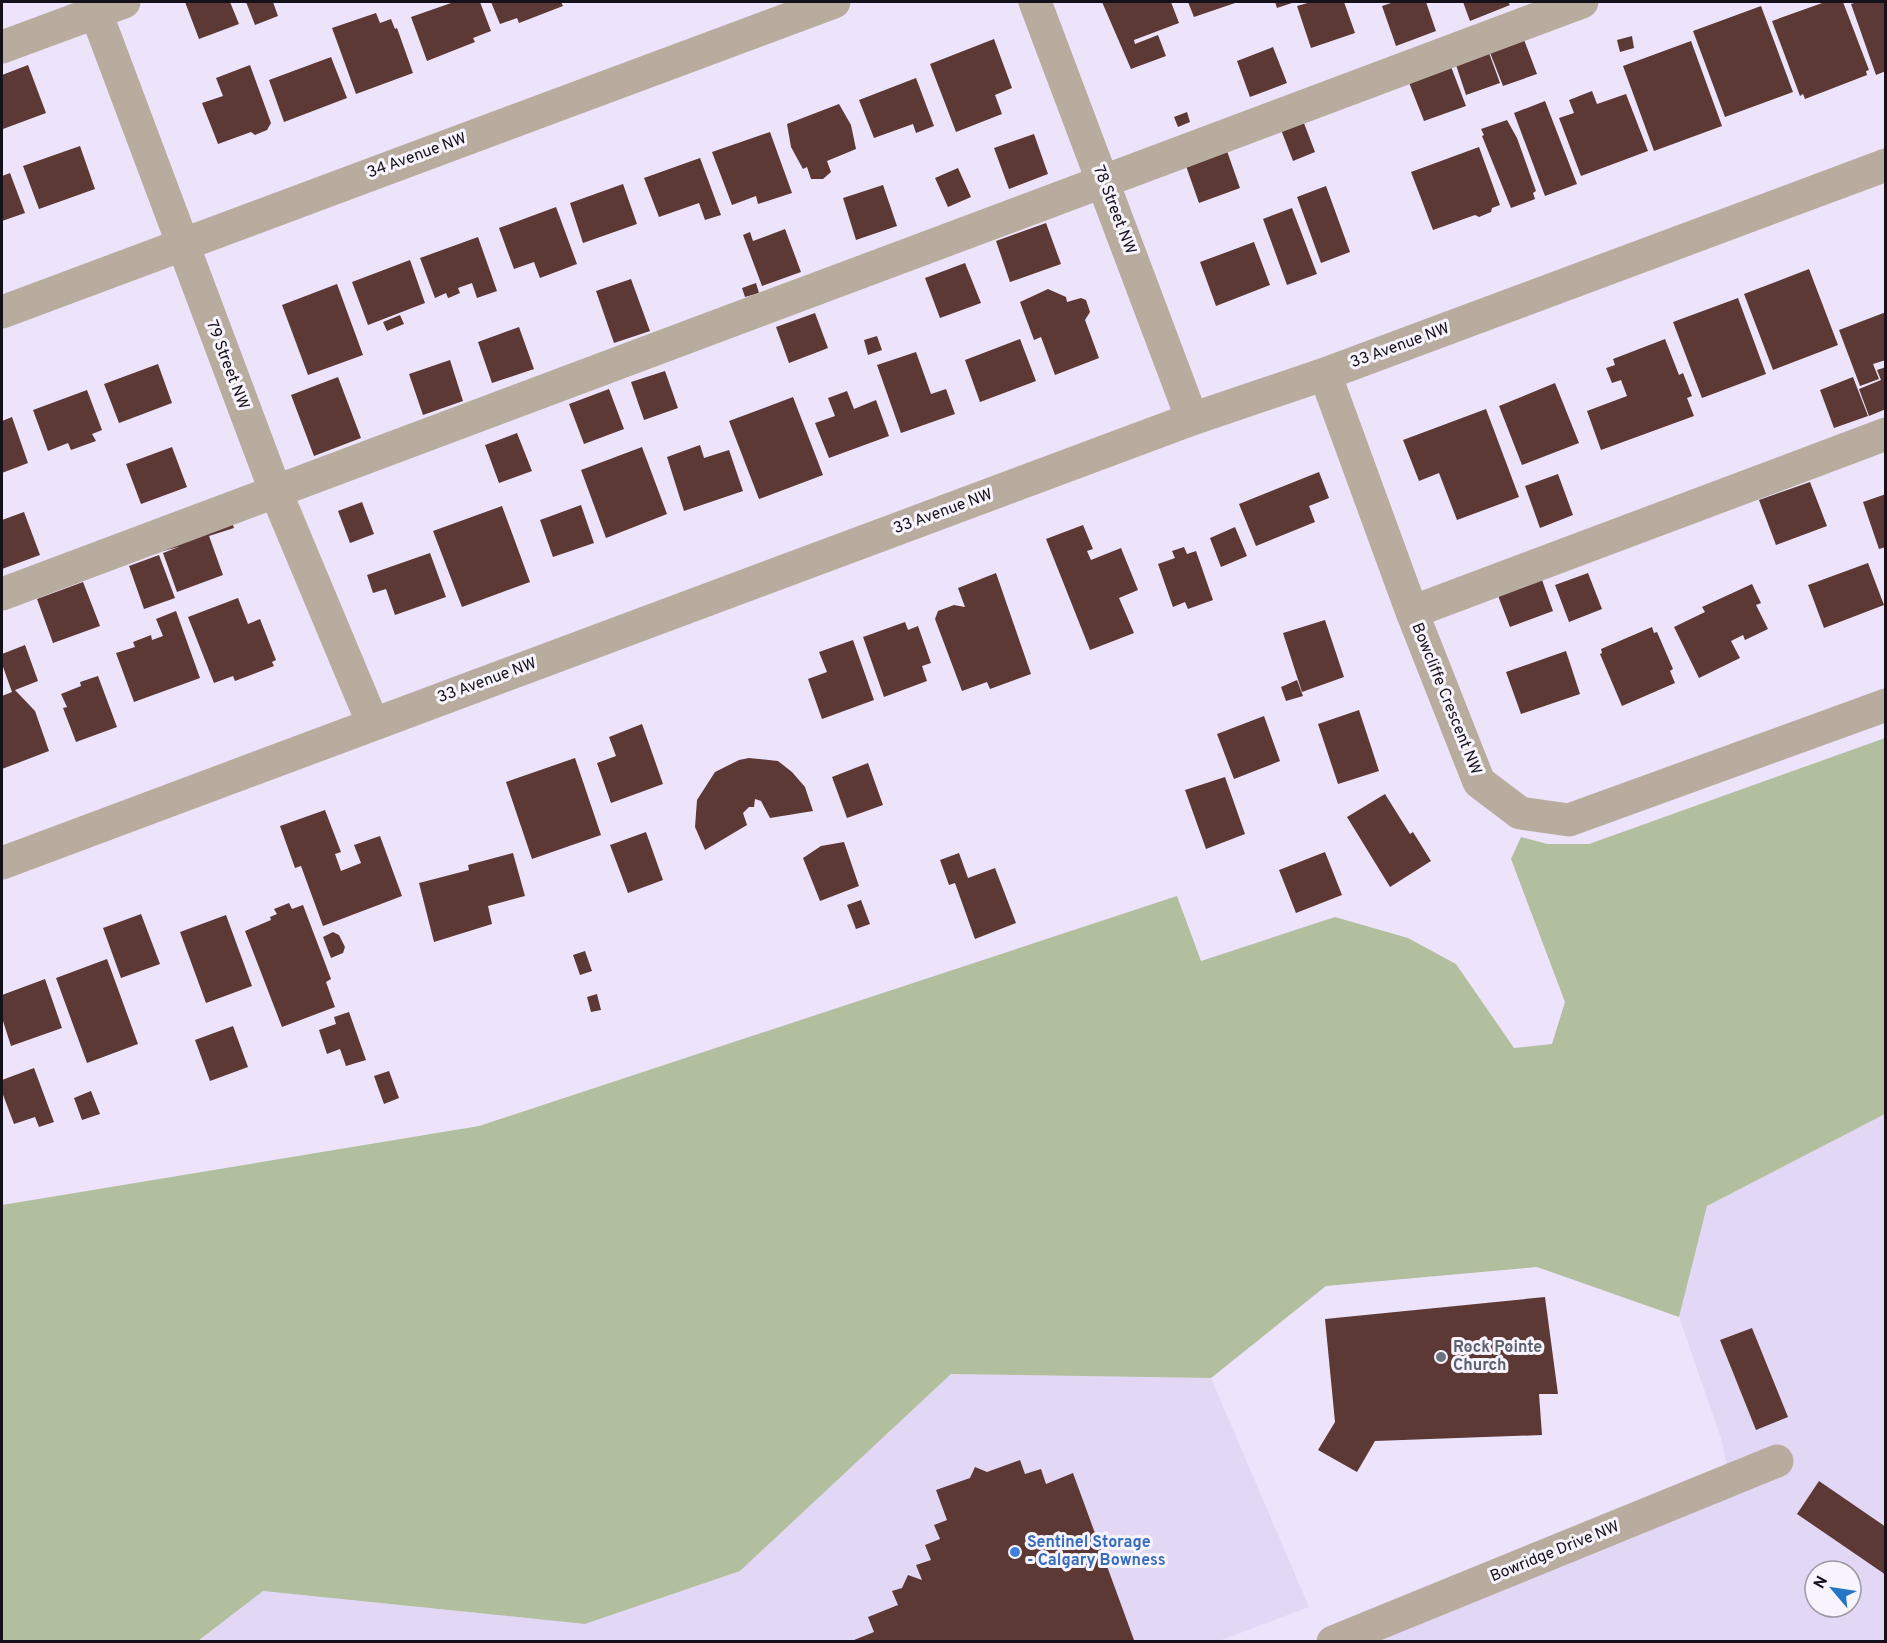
<svg xmlns="http://www.w3.org/2000/svg" width="1887" height="1643" font-family="Overpass,sans-serif">
	<style>
		.built { fill: #e3d7f6; fill-rule: evenodd }
		.green { fill: #b1bf9e }
		.building { fill: #5d3936 }
		.lines { fill: none; stroke-linecap: round; stroke-linejoin: round }
		.minor { stroke: #b8ac9e; stroke-width: 33 }
		.worship-dot { fill: #6b7280; stroke: #f8f4fe; stroke-width: 2 }
		.shop-dot { fill: #3f7fe0; stroke: #f8f4fe; stroke-width: 2 }
		.labels { text-anchor: middle; dominant-baseline: central; stroke-width: 6; stroke-linejoin: round; paint-order: stroke }
		.street-label { font-size: 16px; fill: #15111a; stroke: #f8f4fe }
		.worship-label { font-size: 16px; font-weight: bold; fill: #5b616d; stroke: #f8f4fe; text-anchor: start }
		.shop-label { font-size: 16px; font-weight: bold; fill: #366cbe; stroke: #f8f4fe; text-anchor: start }
	</style>
	<rect width="100%" height="100%" fill="#ede4fc"/>
	<path class="built" d="M1885 1114V1641L1333 1642 1729 1481 1722 1441 1679 1317 1707 1206ZM1815 1571H1851V1607H1815Z
		M951 1374 1211 1378 1309 1607 1216 1642H198L263 1591 585 1624 740 1571Z"/>
	<path class="green" d="M1885 738V1114L1707 1206 1679 1317 1537 1267 1326 1286 1211 1378 951 1374 740 1571 585 1624 263 1591 198 1641H2V1205L479 1126 1177 896 1201 961 1335 917 1408 938 1456 964 1514 1048 1552 1044 1565 1002 1511 859 1521 837 1547 844H1589Z"/>
	<path class="building" d="M185 2H230L239 24 199 39Z
		M246 2H273L278 16 255 25Z
		M454 2H480L491 31 473 38 475 42 427 61 411 17Z
		M491 2H561L563 6 519 23 517 18 500 24Z
		M1102 2H1171L1179 23 1134 40 1135 44 1158 35 1166 56 1131 69Z
		M1188 2H1238L1194 17Z
		M1275 2H1295L1277 8Z
		M1311 2H1344L1355 33 1311 48 1297 6Z
		M1394 2H1426L1436 31 1396 46 1382 6Z
		M1463 2H1508L1510 5 1470 21Z
		M1825 2H1843L1869 70 1866 71 1867 75 1805 99 1803 94 1800 96 1772 21Z
		M1857 2H1886V71L1876 75 1851 4Z
		M1761 6 1793 92 1725 117 1693 31Z
		M376 13 380 23 391 19 395 29 397 28 413 73 356 94 332 28Z
		M1632 36 1634 48 1620 52 1617 40Z
		M1523 37 1537 74 1503 86 1489 50Z
		M994 39 1012 88 995 95 1002 114 956 132 930 64Z
		M1691 41 1722 126 1654 151 1623 66Z
		M1273 47 1287 83 1250 97 1237 61Z
		M1488 50 1500 83 1466 95 1455 62Z
		M331 57 347 98 284 122 269 80Z
		M1450 64 1466 106 1424 121 1408 80Z
		M28 65 46 113 3 129 2 75Z
		M250 65 271 123 267 130 255 135 251 132 218 144 202 103 223 96 216 78Z
		M916 78 934 126 916 133 913 124 874 138 859 100Z
		M1592 91 1597 104 1626 94 1648 151 1581 176 1559 118 1574 113 1569 100Z
		M1545 101 1577 184 1545 196 1514 113Z
		M839 104 851 125 856 149 827 161 831 172 823 179H811L807 167 803 169 791 147 787 124Z
		M1187 112 1190 122 1178 127 1174 117Z
		M1302 118 1315 152 1293 161 1280 127Z
		M1507 120 1517 138 1536 191 1533 193 1535 199 1511 208 1482 136 1484 135 1481 129Z
		M770 132 792 193 758 204 756 196 732 205 712 152Z
		M1034 134 1048 174 1009 189 994 148Z
		M80 146 95 189 39 209 23 166Z
		M1479 147 1500 205 1492 208 1491 212 1479 217 1475 215 1433 230 1411 172Z
		M1227 151 1240 188 1199 203 1186 166Z
		M700 158 721 215 705 220 699 203 659 217 644 178Z
		M958 168 971 197 948 207 935 178Z
		M10 173 25 213 2 221V176Z
		M623 184 637 224 583 243 570 203Z
		M883 185 897 226 856 240 843 198Z
		M1326 186 1350 252 1321 263 1297 197Z
		M556 207 577 264 540 278 534 262 514 269 499 228Z
		M1292 208 1317 274 1287 285 1263 219Z
		M1046 223 1061 264 1010 282 996 241Z
		M785 229 801 272 762 286 743 235 750 232 753 241Z
		M478 237 497 291 477 298 472 283 458 288 460 293 451 297 448 298 446 293 435 298 420 258Z
		M1254 242 1270 285 1216 306 1200 262Z
		M410 260 425 303 368 325 352 282Z
		M965 263 981 303 940 318 925 278Z
		M1809 269 1838 345 1773 370 1744 294Z
		M631 279 650 331 614 343 596 291Z
		M756 283 759 293 745 297 742 288Z
		M337 284 363 355 308 375 282 305Z
		M1048 289 1066 297 1067 302 1081 298 1086 300 1090 312 1085 320 1099 358 1055 375 1041 337 1034 340 1020 302Z
		M1738 298 1766 374 1702 398 1673 322Z
		M1886 312V360L1873 364 1879 379 1860 386 1839 330Z
		M815 313 828 348 789 363 776 327Z
		M400 315 404 324 387 331 383 322Z
		M519 327 534 369 492 383 478 342Z
		M877 336 882 350 868 355 864 340Z
		M1020 339 1036 381 980 402 965 360Z
		M1665 339 1679 375 1683 373 1692 396 1687 398 1694 416 1601 450 1587 411 1627 396 1621 380 1612 383 1606 368 1615 365 1613 359Z
		M916 352 931 394 946 389 955 414 901 433 877 365Z
		M450 360 463 401 423 415 409 374Z
		M158 364 172 403 119 423 104 384Z
		M1886 367V409L1869 416 1859 389 1881 380 1877 370Z
		M665 371 678 408 644 420 631 382Z
		M338 377 361 438 314 456 291 395Z
		M1853 377 1868 416 1834 428 1820 390Z
		M1555 383 1579 443 1522 465 1499 406Z
		M609 389 624 429 584 444 569 404Z
		M87 390 102 430 92 434 96 441 71 450 68 443 48 451 33 410Z
		M847 391 854 409 876 400 889 436 829 458 815 423 835 416 828 398Z
		M793 397 823 475 759 499 729 421Z
		M1486 409 1519 497 1457 520 1439 473 1419 481 1403 440Z
		M12 417 28 463 2 473V421Z
		M517 433 532 471 499 483 485 445Z
		M700 445 704 458 729 450 743 491 684 511 667 457Z
		M172 447 187 487 141 504 126 464Z
		M642 447 667 514 606 538 581 470Z
		M1319 472 1329 498 1309 506 1315 522 1256 546 1239 504Z
		M1558 474 1573 515 1540 528 1525 486Z
		M1810 482 1827 526 1776 545 1759 500Z
		M1886 494V547L1879 549 1863 502Z
		M362 502 374 534 350 543 338 511Z
		M581 505 594 543 553 557 540 520Z
		M502 506 530 582 462 607 433 531Z
		M24 512 40 555 2 569V520Z
		M231 520 234 528 209 536 223 575 177 592 163 553 179 547 163 551 161 544Z
		M1083 525 1093 549 1087 551 1091 560 1121 548 1138 590 1119 598 1134 633 1090 650 1046 539Z
		M1235 527 1247 556 1221 567 1210 538Z
		M1184 547 1187 554 1196 551 1213 600 1188 609 1185 602 1173 607 1158 564 1175 558 1172 551Z
		M430 553 446 597 395 615 386 589 373 593 367 575Z
		M159 555 175 598 144 609 129 566Z
		M1868 563 1884 605 1824 628 1808 585Z
		M996 573 1031 674 990 689 987 682 962 691 935 619 938 611 954 605 965 607 958 588Z
		M1588 573 1602 609 1569 622 1555 585Z
		M1541 577 1553 611 1510 627 1497 593Z
		M83 582 100 626 53 643 37 599Z
		M1752 584 1761 603 1756 605 1768 629 1745 640 1743 635 1731 641 1740 658 1699 678 1674 627 1705 612 1702 607Z
		M238 598 248 624 260 619 276 660 272 662 274 666 235 681 233 676 214 683 188 617Z
		M176 611 200 678 134 702 116 653 135 647 133 642 151 635 152 640 163 636 156 619Z
		M1325 620 1344 677 1302 692 1283 633Z
		M905 622 908 630 918 626 931 663 922 666 927 681 884 697 863 637Z
		M1652 627 1654 633 1657 632 1673 669 1670 671 1675 683 1622 706 1600 654 1602 653 1601 649Z
		M853 640 874 700 822 719 808 679 827 672 819 652Z
		M25 645 38 681 15 690 35 711 49 751 2 769V696L12 692 2 664V654Z
		M1566 651 1580 694 1521 714 1506 672Z
		M98 676 117 727 76 742 63 708 67 707 61 694 81 686 80 682Z
		M1297 680 1303 696 1286 701 1281 687Z
		M1359 710 1379 771 1338 784 1318 724Z
		M1264 716 1280 761 1234 779 1217 734Z
		M642 724 663 784 611 803 597 763 616 756 609 737Z
		M575 758 601 835 532 859 506 782Z
		M749 758 778 761 792 772 805 787 813 811 770 818 761 801 755 799 754 807H749L743 813 747 825 705 850 695 827 697 800 715 772 739 760Z
		M868 763 883 805 847 818 832 777Z
		M1225 777 1245 834 1206 849 1185 790Z
		M1385 794 1410 834 1413 832 1431 861 1390 887 1347 817Z
		M325 810 341 852 335 854 341 871 361 863 354 845 380 836 402 896 323 926 301 866 295 868 280 826Z
		M646 832 663 880 628 893 610 845Z
		M844 842 859 886 820 901 803 858 821 846Z
		M1325 852 1342 895 1296 913 1279 870Z
		M513 853 525 896 488 906 492 924 434 942 419 883 469 870 468 865Z
		M959 853 968 878 995 868 1016 923 975 939 955 883 949 885 940 860Z
		M861 900 870 924 856 929 847 905Z
		M289 903 292 909 303 905 331 979 326 982 335 1007 282 1027 245 931 271 920 270 917 277 914 274 909Z
		M141 914 160 964 121 978 103 928Z
		M226 915 252 986 206 1003 180 932Z
		M333 932 339 935 345 947 343 953 331 958 323 937Z
		M585 951 592 971 580 975 573 955Z
		M107 959 138 1044 87 1063 56 978Z
		M45 979 62 1028 11 1046 2 1018V995Z
		M597 994 601 1010 591 1012 587 997Z
		M349 1012 366 1060 346 1066 340 1049 327 1054 319 1030 336 1024 334 1017Z
		M233 1026 248 1067 210 1081 195 1040Z
		M34 1068 54 1122 39 1127 35 1117 14 1124 2 1092V1080Z
		M389 1071 399 1098 384 1104 374 1076Z
		M91 1091 100 1114 82 1120 74 1098Z
		M1545 1297 1558 1394H1539L1542 1435 1375 1441 1357 1472 1318 1450 1335 1422 1325 1319Z
		M1752 1328 1788 1417 1756 1430 1720 1340Z
		M1020 1460 1025 1474 1041 1469 1046 1484 1073 1473 1134 1640 849 1642 874 1632 868 1617 898 1605 892 1591 902 1588 908 1575 922 1580 916 1565 931 1560 925 1545 940 1539 934 1525 947 1520 936 1490 970 1478 975 1467 987 1472Z
		M1819 1481 1886 1527V1575L1797 1514Z"/>
	<g class="lines">
		<path class="minor" d="M92 2 275 490 373 724
			M1035 2 1192 419
			M2 47 124 2
			M2 312 834 2
			M1325 374 1412 612 1479 782 1520 813 1569 820 1886 705
			M2 594 1582 2
			M1412 612 1886 434
			M2 863 1192 419 1325 374 1886 165
			M1333 1642 1777 1461"/>
	</g>
	<circle class="worship-dot" cx="1441" cy="1357" r="6"/>
	<circle class="shop-dot" cx="1015" cy="1552" r="6"/>
	<g class="labels">
		<g class="street-label">
			<text transform="translate(417 156) rotate(-20)">34 Avenue NW</text>
			<text transform="translate(1114 210) rotate(69)">78 Street NW</text>
			<text transform="translate(1400 346) rotate(-20)">33 Avenue NW</text>
			<text transform="translate(227 365) rotate(69)">79 Street NW</text>
			<text transform="translate(943 512) rotate(-20)">33 Avenue NW</text>
			<text transform="translate(487 681) rotate(-20)">33 Avenue NW</text>
			<text transform="translate(1446 699) rotate(68)">Bowcliffe Crescent NW</text>
			<text transform="translate(1555 1552) rotate(-22)">Bowridge Drive NW</text>
		</g>
		<g class="worship-label">
			<text x="1453" y="1348">Rock Pointe<tspan x="1453" dy="18">Church</tspan></text>
		</g>
		<g class="shop-label">
			<text x="1027" y="1543">Sentinel Storage<tspan x="1027" dy="18">- Calgary Bowness</tspan></text>
		</g>
	</g>
	<rect width="1887" height="1643" fill="none" stroke="#15111a" stroke-width="6"/>
	<g transform="translate(1833 1589) rotate(299)"><circle r="28" fill="#f8f4fe" stroke="#9d99a3" stroke-width="1.5"/>
	<path d="M0-4.5L10 22L0 15L-10 22Z" fill="#2676c5"/>
	<text y="-9" font-size="16" font-weight="bold" text-anchor="middle" fill="#15111a">N</text>
	</g>
</svg>
